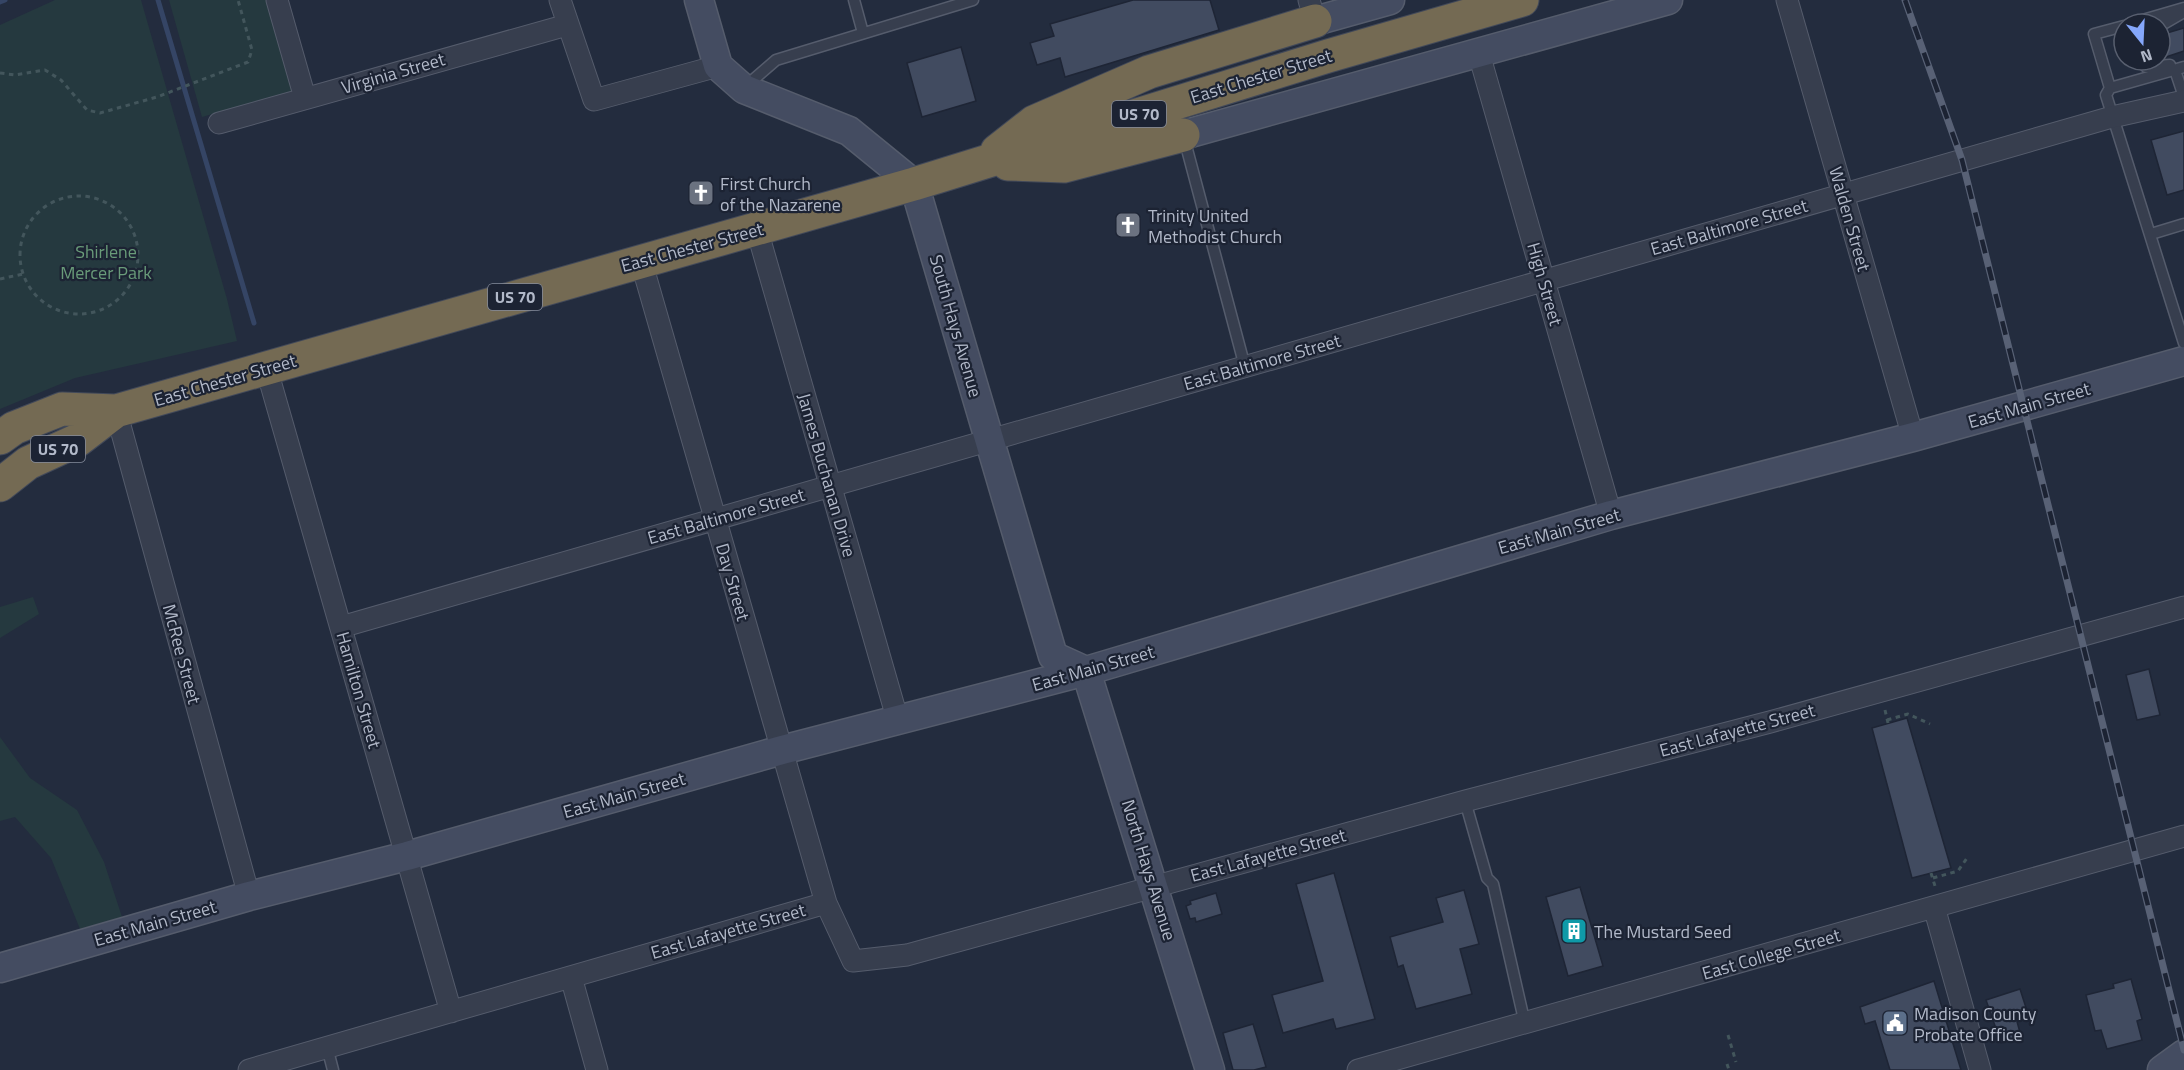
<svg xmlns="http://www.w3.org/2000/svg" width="2184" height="1070" font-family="'Titillium Web',sans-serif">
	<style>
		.green { fill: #25393f }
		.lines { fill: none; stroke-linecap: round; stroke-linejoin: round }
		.stream { stroke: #354565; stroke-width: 5 }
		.building { fill: #414b60; stroke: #1e2535; stroke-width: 1.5 }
		.lane-casing { stroke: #555c6c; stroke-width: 13 }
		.street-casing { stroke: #555c6c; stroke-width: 23 }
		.secondary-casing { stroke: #555c6c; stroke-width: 31 }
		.highway-casing { stroke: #424959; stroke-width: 35 }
		.path { stroke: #43565c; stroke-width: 3; stroke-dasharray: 4.5 4.5; stroke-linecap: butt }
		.lane { stroke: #373e4e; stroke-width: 10 }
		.street { stroke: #373e4e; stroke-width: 21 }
		.secondary { stroke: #444c61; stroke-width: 28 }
		.highway { stroke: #746a53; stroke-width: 33 }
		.rail-casing { stroke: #586175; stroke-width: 7 }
		.rail { stroke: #1c2333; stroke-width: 4.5; stroke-dasharray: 14; stroke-linecap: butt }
		.labels { text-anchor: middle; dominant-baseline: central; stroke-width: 4.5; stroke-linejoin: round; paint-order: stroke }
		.shield { fill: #1c2333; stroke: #858c9c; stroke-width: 1.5 }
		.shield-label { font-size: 16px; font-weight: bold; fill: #b2b9c9 }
		.street-label { font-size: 18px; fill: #b2b9c9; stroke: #1c2333 }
		.poi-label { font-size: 18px; fill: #b2b9c9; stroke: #1c2333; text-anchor: start }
		.park-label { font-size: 18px; fill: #699b79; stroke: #1c2333 }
	</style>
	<rect width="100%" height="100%" fill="#232c3e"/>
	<path class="green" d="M55 0H141L227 299 237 341 75 378 0 409V25Z
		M169 0H270L295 90 202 117Z
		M33 597 39 614 0 638V607Z
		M0 737 30 778 77 810 104 862 122 917 80 929 51 858 15 817 0 821Z"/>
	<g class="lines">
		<path class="stream" d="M158 0 254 323
			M0 2 5 0"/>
	</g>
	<path class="building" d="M1133 0H1210L1219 30 1065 77 1060 58 1037 65 1030 43 1054 36 1050 24Z
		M2184 28V51L2163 58 2160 35Z
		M961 47 976 101 922 117 907 63Z
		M2184 131V190L2167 195 2151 140Z
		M2149 669 2160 715 2137 720 2126 675Z
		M1907 718 1951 868 1912 878 1872 728Z
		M1334 873 1375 1019 1336 1029 1333 1019 1283 1033 1272 995 1323 981 1296 884Z
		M1580 887 1603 966 1568 976 1546 897Z
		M1464 890 1479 944 1460 949 1472 994 1416 1009 1403 965 1398 967 1390 937 1443 922 1436 898Z
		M1216 893 1222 914 1196 922 1195 918 1190 919 1186 906 1191 904 1190 901Z
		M2131 979 2142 1019 2137 1021 2142 1040 2107 1049 2101 1030 2095 1031 2086 995 2114 988 2113 984Z
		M1934 981 1961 1070H1890L1875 1021 1865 1024 1860 1007Z
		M2020 989 2028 1014 2016 1018 2021 1036 2001 1043 1986 1000Z
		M1253 1024 1266 1067 1254 1070H1233L1223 1033Z"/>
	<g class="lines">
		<g class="lane-casing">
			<path id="lane" d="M854 0 863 33
				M2129 24 2184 8
				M2124 26 2094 34 2110 88 2184 67
				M2160 26 2184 12
				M2141 60 2146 67 2170 65
				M2175 70 2184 97
				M746 86 776 60 973 0
				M2110 88 2106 95 2184 343
				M1184 138 1245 367
				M2151 234 2184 224
				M1465 801 1487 878 1493 884 1525 1024
				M327 1047 333 1070"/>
		</g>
		<g class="street-casing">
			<path id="street" d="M277 0 305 98
				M560 0 594 100 718 66
				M1309 0 1315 21
				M1787 0 1913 437
				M1479 54 1611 515
				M219 123 567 25
				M757 230 898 721
				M641 261 826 903 853 961 907 955 1465 801 1770 722 2184 607
				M266 367 451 1012
				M116 411 249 896
				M341 627 2112 117 2184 101
				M1934 907 1980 1070
				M571 977 597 1070
				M249 1070 826 903
				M1358 1070 2184 836"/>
		</g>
		<g class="secondary-casing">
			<path id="secondary" d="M699 0 718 66 744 89 849 131 914 184 1053 656 1086 671
				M1315 21 1390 0
				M1183 135 1668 0
				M1086 671 1210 1070
				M0 968 249 896 407 856 782 750 1086 671 1611 515 1913 437 2184 361
				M2162 1070 2184 1054"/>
		</g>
		<g class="highway-casing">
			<path id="highway" d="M997 151 1034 122 1149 72 1315 21
				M1008 164 1064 166 1183 135
				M0 438 14 428 62 409 116 411 914 184 1328 56 1522 0
				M0 485 28 463 78 440 116 411"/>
		</g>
		<path class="path" d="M0 73 15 75 45 70 61 80 87 110 100 113 157 97 248 62 252 50 238 0
			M20 255a59 59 0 1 1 118 0a59 59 0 1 1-118 0Z
			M0 279 23 274
			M1885 710 1888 723
			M1887 720 1908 714 1930 724
			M1931 873 1935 886
			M1933 878 1958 871 1967 858
			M1728 1035 1736 1062
			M1727 1064 1729 1070"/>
		<use href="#lane" class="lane"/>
		<use href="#street" class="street"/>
		<use href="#secondary" class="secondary"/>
		<use href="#highway" class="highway"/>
		<g class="rail-casing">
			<path id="rail" d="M1905 0 1962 160 2184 1050"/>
		</g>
		<use href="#rail" class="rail"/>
	</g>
	<defs>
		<g id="church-square" transform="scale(1.35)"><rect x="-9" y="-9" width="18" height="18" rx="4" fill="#6b7280" stroke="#1c2333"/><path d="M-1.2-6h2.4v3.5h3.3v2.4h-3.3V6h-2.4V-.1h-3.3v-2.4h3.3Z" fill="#fff"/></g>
		<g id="building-square" transform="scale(1.35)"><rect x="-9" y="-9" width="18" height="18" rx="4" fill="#0f9aa8" stroke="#1c2333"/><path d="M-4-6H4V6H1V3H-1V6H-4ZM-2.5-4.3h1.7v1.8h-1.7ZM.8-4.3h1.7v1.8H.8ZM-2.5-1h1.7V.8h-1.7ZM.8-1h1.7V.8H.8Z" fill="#fff"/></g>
		<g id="civic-square" transform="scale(1.35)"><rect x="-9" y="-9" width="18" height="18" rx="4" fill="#5c6f8a" stroke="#1c2333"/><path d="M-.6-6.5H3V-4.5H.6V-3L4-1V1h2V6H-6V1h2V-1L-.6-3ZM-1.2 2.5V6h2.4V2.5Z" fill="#fff"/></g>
	</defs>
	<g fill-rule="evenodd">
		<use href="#church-square" x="701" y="193"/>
		<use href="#church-square" x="1128" y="225"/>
		<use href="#building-square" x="1574" y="931"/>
		<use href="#civic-square" x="1895" y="1023"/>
	</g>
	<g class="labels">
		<g class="shield">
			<rect x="1112" y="101" width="54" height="26" rx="4.5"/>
			<rect x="488" y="284" width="54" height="26" rx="4.5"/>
			<rect x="31" y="436" width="54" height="26" rx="4.5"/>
		</g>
		<g class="shield-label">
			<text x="1139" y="114">US 70</text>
			<text x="515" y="297">US 70</text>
			<text x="58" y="449">US 70</text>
		</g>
		<g class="street-label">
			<text transform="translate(393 73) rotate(-16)">Virginia Street</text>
			<text transform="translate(1261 76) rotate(-17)">East Chester Street</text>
			<text transform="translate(1850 219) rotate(74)">Walden Street</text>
			<text transform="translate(1729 227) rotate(-16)">East Baltimore Street</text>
			<text transform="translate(692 247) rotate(-15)">East Chester Street</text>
			<text transform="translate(1545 284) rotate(74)">High Street</text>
			<text transform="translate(956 326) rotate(74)">South Hays Avenue</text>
			<text transform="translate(1262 362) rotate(-16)">East Baltimore Street</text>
			<text transform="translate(225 380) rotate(-16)">East Chester Street</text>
			<text transform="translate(2029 405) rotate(-16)">East Main Street</text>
			<text transform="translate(827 475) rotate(74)">James Buchanan Drive</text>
			<text transform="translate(726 516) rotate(-16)">East Baltimore Street</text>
			<text transform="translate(1559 531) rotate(-16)">East Main Street</text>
			<text transform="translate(733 582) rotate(74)">Day Street</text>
			<text transform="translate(182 654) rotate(75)">McRee Street</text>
			<text transform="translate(1093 668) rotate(-16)">East Main Street</text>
			<text transform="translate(359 690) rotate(74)">Hamilton Street</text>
			<text transform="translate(1737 730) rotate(-15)">East Lafayette Street</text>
			<text transform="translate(624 795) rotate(-16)">East Main Street</text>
			<text transform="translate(1268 855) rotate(-15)">East Lafayette Street</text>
			<text transform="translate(1149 870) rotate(73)">North Hays Avenue</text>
			<text transform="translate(155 923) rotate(-16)">East Main Street</text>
			<text transform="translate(728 931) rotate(-16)">East Lafayette Street</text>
			<text transform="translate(1771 954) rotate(-16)">East College Street</text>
		</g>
		<g class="poi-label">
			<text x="720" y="183">First Church<tspan x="720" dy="21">of the Nazarene</tspan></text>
			<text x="1148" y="215">Trinity United<tspan x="1148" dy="21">Methodist Church</tspan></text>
			<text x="1594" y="931">The Mustard Seed</text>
			<text x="1914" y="1013">Madison County<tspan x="1914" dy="21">Probate Office</tspan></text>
		</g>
		<g class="park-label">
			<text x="106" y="251">Shirlene<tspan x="106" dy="21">Mercer Park</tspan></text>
		</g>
	</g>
	<g transform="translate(2142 42) rotate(162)"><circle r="28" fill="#1c2333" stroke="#585f6f" stroke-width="1.5"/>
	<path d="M0-4.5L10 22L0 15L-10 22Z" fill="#85a7fb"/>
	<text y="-9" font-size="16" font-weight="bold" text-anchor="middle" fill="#b2b9c9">N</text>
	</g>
</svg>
